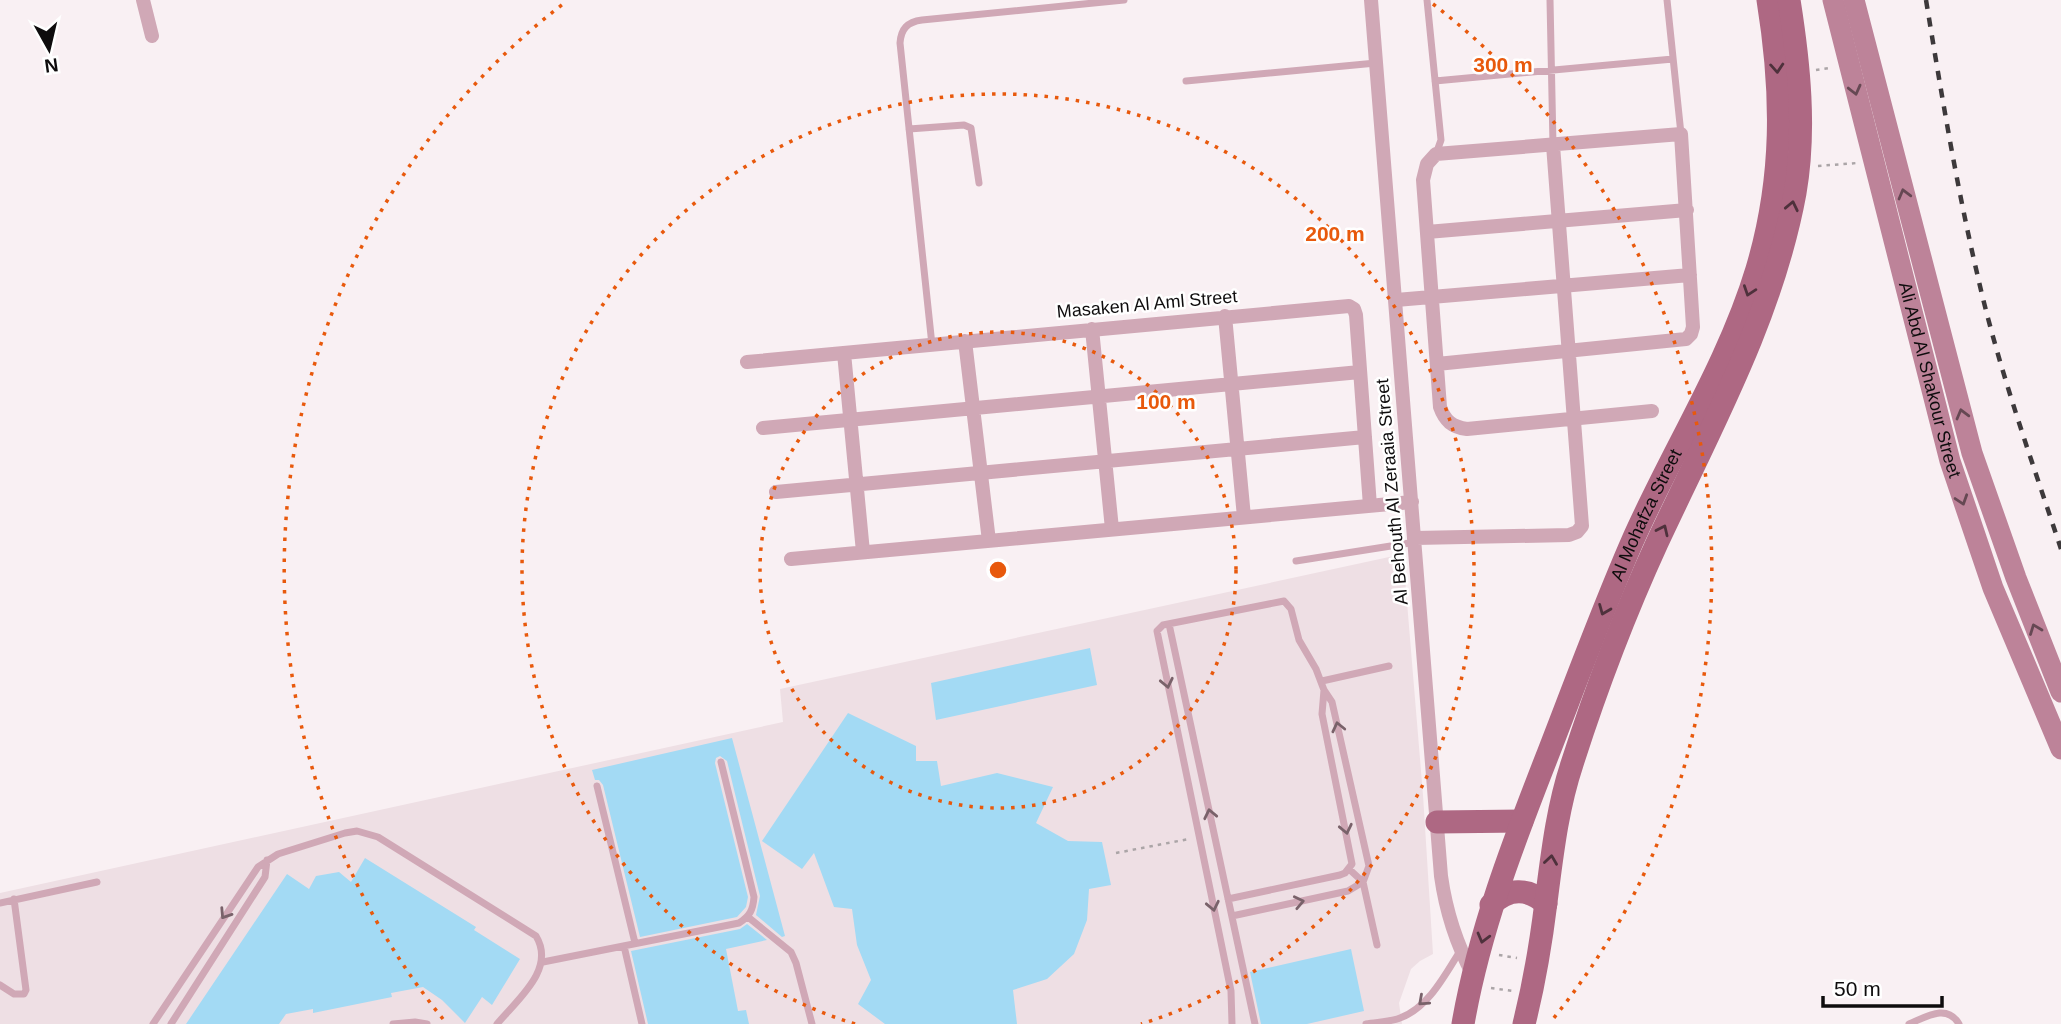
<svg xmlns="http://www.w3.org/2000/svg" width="2061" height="1024" font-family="Helvetica,sans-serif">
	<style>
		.built { fill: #eedfe4 }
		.building { fill: #a3daf4 }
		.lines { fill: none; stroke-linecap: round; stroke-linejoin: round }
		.path { stroke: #aba5a7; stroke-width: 2.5; stroke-dasharray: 3.5 5; stroke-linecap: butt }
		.lane { stroke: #d0a8b6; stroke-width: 7 }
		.street { stroke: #d0a8b6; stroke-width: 14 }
		.secondary { stroke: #bd8399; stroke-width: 21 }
		.primary { stroke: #ae6883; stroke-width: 23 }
		.rail { stroke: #3d393b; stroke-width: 4.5; stroke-dasharray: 9 9; stroke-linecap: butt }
		.oneway { stroke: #4e313c }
		.oneway2 { stroke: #664853 }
		.oneway3 { stroke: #79626a }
		.ring { fill: none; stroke: #e8590c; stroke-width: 3.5; stroke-dasharray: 3.5 7 }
		.labels { text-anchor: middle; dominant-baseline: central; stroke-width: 5; stroke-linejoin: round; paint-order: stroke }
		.street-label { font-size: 18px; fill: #0e0c0d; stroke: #fff }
		.centre { fill: #e8590c; stroke: #fff; stroke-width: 3.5 }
		.ring-label { font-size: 21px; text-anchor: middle; font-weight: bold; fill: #e8590c; stroke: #fff; stroke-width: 5; stroke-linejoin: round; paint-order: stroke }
	</style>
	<rect width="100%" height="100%" fill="#f9f0f3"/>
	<path class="built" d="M1403 554 1423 795 1433 954 1420 961 1411 969 1399 1003 1402 1024H0V893L783 722 780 689Z"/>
	<path class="building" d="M1090 648 1097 685 936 720 931 683Z
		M848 713 916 746V761H937L941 786 997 773 1053 787 1036 823 1068 841 1102 842 1111 885 1089 889 1087 920 1074 954 1047 979 1013 990 1017 1024H885L858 1004 871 980 857 945 852 909 834 907 814 853 802 869 762 841Z
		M732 738 785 936 782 937 756 915 760 896 727 761 720 756 716 758 715 763 748 897 746 907 737 917 640 937 603 785 599 780H595L592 770Z
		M365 858 476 927 474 930 520 959 492 1005 482 997 465 1023 442 1000 423 987 391 993 392 997 313 1013V1009L286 1014 279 1024H186L287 874 309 889 316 876 339 872 351 882Z
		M747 924 767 940 726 949 738 1011 746 1010 749 1024H648L631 951 740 929Z
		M1351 949 1364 1011 1307 1024H1261L1250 972Z"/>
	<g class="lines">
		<path class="path" d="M1816 70 1830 68
			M1818 166 1857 163
			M1116 853 1189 839
			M1499 955 1517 958
			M1491 988 1513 991"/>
		<path class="lane" d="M1427 0 1441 140 1436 154
			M1550 0 1553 145
			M1667 0 1681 134
			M1186 81 1376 63
			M1435 81 1673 59
			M909 129 964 125 971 128 979 183
			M932 345 900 43C901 29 907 22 922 20L1124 0
			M1296 561 1416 542
			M1169 624 1255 1024
			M1322 681 1389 666
			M597 786 635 943
			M1349 869 1363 882 1377 945
			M1228 899 1340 875 1345 873 1352 864 1322 714 1324 690
			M0 903 97 882
			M1232 916 1348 891 1363 882 1369 866 1332 702 1324 690 1316 669 1299 640 1291 609 1284 601 1163 625 1157 631 1231 991 1232 1024
			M748 917 791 952 796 963 812 1024
			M624 946 642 1024
			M543 962 739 923C750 916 753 910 754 897L721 762
			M0 985 14 994H24L26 990 14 899
			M153 1024 258 867 278 854 345 833 357 831 378 837 536 936C556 969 518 999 497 1024
			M171 1024 265 877 267 860
			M393 1024 415 1022 427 1024
			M1366 1024C1377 1022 1390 1022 1400 1018 1428 1008 1445 975 1460 951
			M1909 1024C1926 1017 1947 1003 1959 1024"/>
		<path class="street" d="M143 0 152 36
			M1371 0 1441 876C1446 912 1456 943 1473 975
			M1427 232 1687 210
			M1396 300 1690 275
			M1225 316 1244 517
			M1092 329 1112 529
			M965 341 989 541
			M844 353 863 552
			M747 362 1349 306 1354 309 1356 315 1370 506
			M1437 364 1686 339 1691 334 1693 327 1681 134 1436 154 1427 164 1423 180 1440 407C1445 421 1452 427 1467 429L1652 411
			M763 428 1360 372
			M776 492 1365 437
			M1415 538 1569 535 1577 532 1582 526 1553 145
			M791 559 1412 502"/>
		<g class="secondary">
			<path id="s1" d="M1833 0 1950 461 1993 588 2061 749"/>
			<path d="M1854 0 1972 453 2016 578 2061 692"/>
		</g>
		<g class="primary">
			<path d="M1437 822 1522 821"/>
			<path d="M1491 905C1508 888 1528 887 1546 904"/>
			<path id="s2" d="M1463 1024C1479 932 1512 846 1546 759 1574 687 1601 613 1632 542 1672 451 1728 365 1757 269 1784 178 1783 93 1768 0"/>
			<path d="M1524 1024C1534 984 1541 943 1546 902 1552 856 1557 809 1572 764 1596 689 1624 615 1657 543 1710 429 1772 318 1795 193 1806 130 1799 63 1789 0"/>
		</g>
		<path class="rail" d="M1926 0C1941 91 1956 183 1977 273 1998 367 2031 458 2061 549"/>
	</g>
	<defs><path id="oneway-chevron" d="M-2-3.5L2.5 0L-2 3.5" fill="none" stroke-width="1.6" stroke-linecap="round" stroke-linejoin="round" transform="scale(1.75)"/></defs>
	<g class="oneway">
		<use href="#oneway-chevron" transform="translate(1777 68) rotate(86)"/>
		<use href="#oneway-chevron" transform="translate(1792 206) rotate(-78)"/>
		<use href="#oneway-chevron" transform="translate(1749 291) rotate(109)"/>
		<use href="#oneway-chevron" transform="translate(1663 530) rotate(-65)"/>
		<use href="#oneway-chevron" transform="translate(1604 610) rotate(112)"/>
		<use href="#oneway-chevron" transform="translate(1551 860) rotate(-82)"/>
		<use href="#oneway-chevron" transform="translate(1483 938) rotate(105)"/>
	</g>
	<g class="oneway2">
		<use href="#oneway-chevron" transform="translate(1855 90) rotate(76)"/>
		<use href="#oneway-chevron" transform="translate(1904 194) rotate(-105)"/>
		<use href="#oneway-chevron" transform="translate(1962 414) rotate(-105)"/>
		<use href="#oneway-chevron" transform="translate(1962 500) rotate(72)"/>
		<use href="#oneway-chevron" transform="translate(2035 629) rotate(-111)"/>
	</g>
	<g class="oneway3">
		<use href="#oneway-chevron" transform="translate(1167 683) rotate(78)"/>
		<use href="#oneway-chevron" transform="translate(1338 727) rotate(-103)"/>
		<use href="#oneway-chevron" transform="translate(1210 814) rotate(-102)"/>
		<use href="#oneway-chevron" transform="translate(1346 829) rotate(78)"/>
		<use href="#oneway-chevron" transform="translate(1299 902) rotate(-12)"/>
		<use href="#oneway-chevron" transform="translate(1213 906) rotate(78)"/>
		<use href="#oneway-chevron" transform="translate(225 914) rotate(123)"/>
		<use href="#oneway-chevron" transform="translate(1423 1001) rotate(138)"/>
	</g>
	<g class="ring">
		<circle cx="998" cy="570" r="238"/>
		<path d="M855 1024A476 476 0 1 1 1141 1024"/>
		<path d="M443 1019A714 714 0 0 1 563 4M1433 4A714 714 0 0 1 1553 1019"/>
	</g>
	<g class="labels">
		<g class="street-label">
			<text transform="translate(1147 304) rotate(-5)">Masaken Al Aml Street</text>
			<text stroke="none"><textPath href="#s1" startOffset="392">Ali Abd Al Shakour Street</textPath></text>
			<text transform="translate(1392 492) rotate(-95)">Al Behouth Al Zeraaia Street</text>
			<text stroke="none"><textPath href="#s2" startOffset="542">Al Mohafza Street</textPath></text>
		</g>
	</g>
	<circle cx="998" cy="570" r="10" class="centre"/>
	<g class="ring-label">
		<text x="1503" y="72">300 m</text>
		<text x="1335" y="241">200 m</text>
		<text x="1166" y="409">100 m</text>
	</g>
	<g transform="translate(49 49) rotate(172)" stroke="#ffffff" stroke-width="5" paint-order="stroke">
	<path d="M0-5L12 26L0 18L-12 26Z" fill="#0e0c0d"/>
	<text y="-10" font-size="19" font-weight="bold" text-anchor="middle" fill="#0e0c0d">N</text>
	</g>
	<path d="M1823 996v10h119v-10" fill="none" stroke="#0e0c0d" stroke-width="3.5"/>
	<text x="1834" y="996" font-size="21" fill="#0e0c0d" stroke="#ffffff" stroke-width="5" paint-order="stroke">50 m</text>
</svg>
